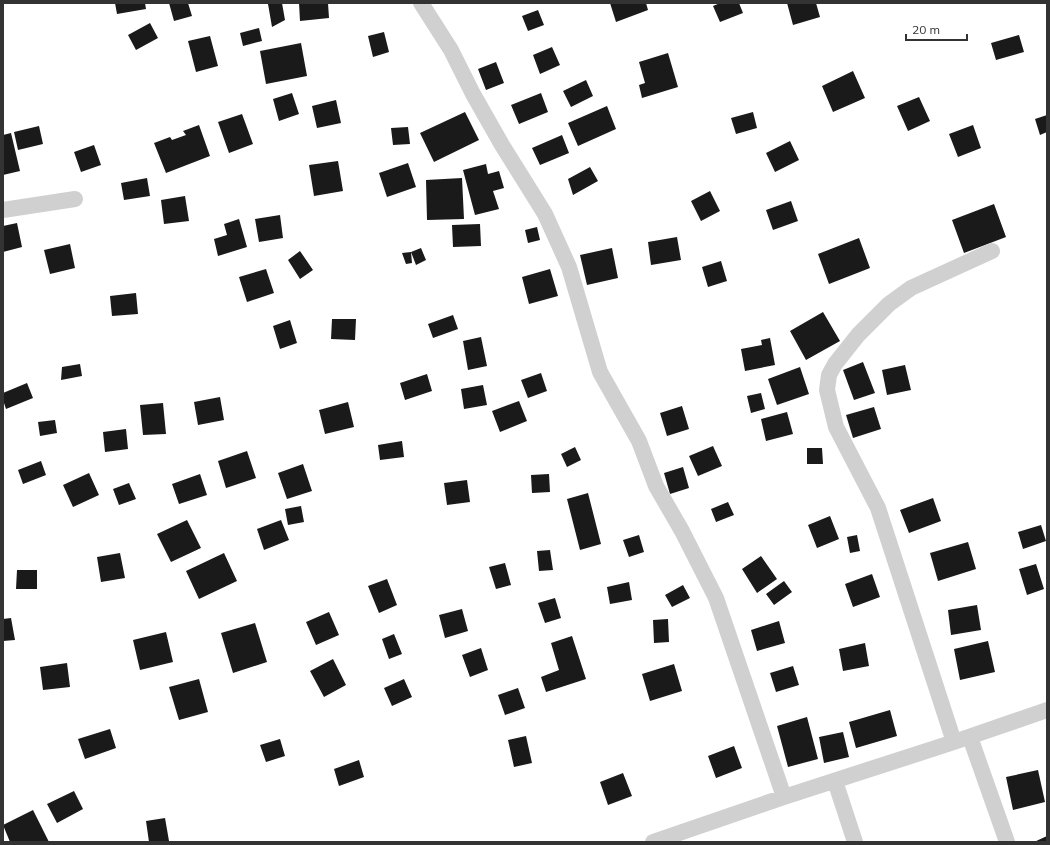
<svg xmlns="http://www.w3.org/2000/svg" width="1050" height="845" font-family="Mulish,sans-serif">
	<style>
		.building { fill: #1a1a1a }
		.lines { fill: none; stroke-linecap: round; stroke-linejoin: round }
		.minor { stroke: #d0d0d0; stroke-width: 16 }
	</style>
	<rect width="100%" height="100%" fill="#fff"/>
	<path class="building" d="M115 3H145L146 9 117 14Z
		M169 3H188L192 16 174 21Z
		M275 3H282L285 20 272 27 268 4Z
		M299 3H328L329 18 300 21Z
		M610 3H646L648 10 616 22Z
		M720 3H739L743 13 720 22 713 6Z
		M787 3H816L820 17 793 25Z
		M538 10 544 25 528 31 522 16Z
		M150 23 158 38 136 50 128 35Z
		M259 28 262 41 243 46 240 33Z
		M384 32 389 52 373 57 368 36Z
		M1019 35 1024 52 996 60 991 43Z
		M210 36 218 66 196 72 188 41Z
		M301 43 307 76 266 84 260 51Z
		M552 47 560 65 540 74 533 55Z
		M668 53 678 87 642 98 639 85 645 83 639 62Z
		M496 62 504 83 486 90 478 69Z
		M853 71 865 98 833 112 822 86Z
		M586 80 593 96 571 107 563 91Z
		M292 93 299 114 279 121 273 99Z
		M541 93 548 112 519 124 511 105Z
		M919 97 930 121 908 131 897 106Z
		M336 100 341 123 317 128 312 106Z
		M607 106 616 129 578 146 568 123Z
		M465 112 479 140 434 162 420 133Z
		M753 112 757 128 736 134 731 118Z
		M242 114 253 144 229 153 218 122Z
		M1047 115V132L1040 135 1035 119Z
		M199 125 210 156 166 173 154 143 170 137 172 140 186 135 183 131Z
		M973 125 981 148 958 157 949 134Z
		M39 126 43 144 18 150 14 132Z
		M408 127 410 144 393 145 391 128Z
		M11 133 20 171 3 175V135Z
		M562 135 569 153 540 165 532 148Z
		M790 141 799 160 775 172 766 153Z
		M94 145 101 165 81 172 74 152Z
		M338 161 343 191 314 196 309 165Z
		M408 163 416 187 387 197 379 173Z
		M486 164 488 174 499 171 504 188 493 191 499 209 475 215 463 170Z
		M590 167 598 181 573 195 568 179Z
		M147 178 150 196 124 200 121 183Z
		M462 178 464 219 427 220 426 180Z
		M710 191 720 211 701 221 691 201Z
		M185 196 189 221 164 224 161 200Z
		M791 201 798 221 773 230 766 210Z
		M994 204 1006 237 964 253 952 220Z
		M280 215 283 238 259 242 255 219Z
		M239 219 247 247 218 256 214 239 227 235 224 224Z
		M17 223 22 247 3 252V226Z
		M480 224 481 246 453 247 452 225Z
		M537 227 540 240 528 243 525 230Z
		M677 237 681 260 651 265 648 242Z
		M859 238 870 268 829 284 818 254Z
		M70 244 75 268 50 274 44 250Z
		M421 248 426 260 416 265 411 252Z
		M612 248 618 278 587 285 580 255Z
		M300 251 313 270 300 279 288 260Z
		M411 252 412 263 406 264 402 253Z
		M721 261 727 281 708 287 702 267Z
		M266 269 274 293 247 302 239 277Z
		M550 269 558 296 529 304 522 277Z
		M136 293 138 314 112 316 110 296Z
		M823 312 840 341 806 360 790 331Z
		M453 315 458 329 433 338 428 324Z
		M332 319H356L355 340 331 339Z
		M290 320 297 343 280 349 273 326Z
		M481 337 487 366 468 370 463 341Z
		M770 338 775 365 745 371 741 349 762 345 761 340Z
		M863 362 875 393 854 400 843 370Z
		M80 364 82 376 61 380 62 367Z
		M905 365 911 390 887 395 882 370Z
		M800 367 809 394 777 405 768 379Z
		M541 373 547 391 528 398 521 380Z
		M427 374 432 391 405 400 400 383Z
		M27 383 33 398 6 409 3 400V393Z
		M483 385 487 405 464 409 461 389Z
		M761 393 765 409 751 413 747 396Z
		M220 397 224 420 198 425 194 402Z
		M519 401 527 421 500 432 492 411Z
		M348 402 354 427 325 434 319 410Z
		M163 403 166 434 143 435 140 405Z
		M682 406 689 429 667 436 660 413Z
		M874 407 881 429 853 438 846 415Z
		M787 412 793 434 766 441 761 419Z
		M55 420 57 433 40 436 38 422Z
		M126 429 128 449 105 452 103 432Z
		M402 441 404 457 380 460 378 445Z
		M713 446 722 466 698 476 689 456Z
		M575 447 581 460 567 467 561 454Z
		M807 448H822L823 464H807Z
		M247 451 256 478 226 488 218 461Z
		M41 461 46 475 23 484 18 470Z
		M303 464 312 491 287 499 278 473Z
		M683 467 689 488 670 494 664 473Z
		M89 473 99 495 73 507 63 485Z
		M200 474 207 495 179 504 172 484Z
		M549 474 550 492 532 493 531 475Z
		M467 480 470 502 447 505 444 483Z
		M129 483 136 499 119 505 113 489Z
		M588 493 601 544 580 550 567 499Z
		M933 498 941 521 909 533 900 510Z
		M728 502 734 515 716 522 711 509Z
		M301 506 304 522 288 525 285 509Z
		M830 516 839 539 817 548 808 525Z
		M187 520 201 548 171 562 157 534Z
		M281 520 289 540 264 550 257 529Z
		M1041 525 1046 541 1023 549 1018 532Z
		M639 535 644 552 629 557 623 540Z
		M857 535 860 551 850 553 847 537Z
		M968 542 976 569 938 581 930 553Z
		M550 550 553 570 539 571 537 551Z
		M120 553 125 578 101 582 97 557Z
		M224 553 237 581 199 599 186 571Z
		M761 556 777 579 757 593 742 569Z
		M505 563 511 585 496 589 489 567Z
		M1036 564 1044 589 1027 595 1019 569Z
		M17 570H37V589H16Z
		M872 574 880 597 853 607 845 584Z
		M387 579 397 605 379 613 368 586Z
		M784 581 792 592 774 605 766 594Z
		M629 582 632 600 610 604 607 587Z
		M683 585 690 598 672 607 665 595Z
		M555 598 561 618 545 623 538 603Z
		M977 605 981 630 951 635 948 610Z
		M462 609 468 631 445 638 439 615Z
		M329 612 339 635 316 645 306 622Z
		M11 618 15 640 3 641V619Z
		M668 619 669 642 654 643 653 620Z
		M779 621 785 643 757 651 751 630Z
		M255 623 267 662 233 673 221 633Z
		M166 632 173 662 140 670 133 640Z
		M394 634 402 654 389 659 382 639Z
		M572 636 586 679 546 692 541 677 559 670 551 643Z
		M988 641 995 672 960 680 954 649Z
		M865 643 869 666 843 671 839 649Z
		M481 648 488 670 470 677 462 655Z
		M333 659 346 685 324 697 310 671Z
		M67 663 70 687 43 690 40 667Z
		M674 664 682 691 650 701 642 674Z
		M793 666 799 685 776 692 770 673Z
		M199 679 208 712 179 720 169 687Z
		M404 679 412 697 392 706 384 688Z
		M518 688 525 708 505 715 498 695Z
		M890 710 897 736 856 748 849 722Z
		M807 717 818 759 788 767 777 726Z
		M110 729 116 748 85 759 78 739Z
		M843 732 849 757 824 763 819 737Z
		M526 736 532 763 514 767 508 740Z
		M280 739 285 756 266 762 260 745Z
		M734 746 742 768 716 778 708 756Z
		M359 760 364 777 339 786 334 769Z
		M1038 770 1045 802 1013 810 1006 777Z
		M623 773 632 796 608 805 600 782Z
		M74 791 83 809 57 823 47 804Z
		M33 810 49 842H10L3 825Z
		M165 818 169 841 149 842 146 821Z
		M1047 836V842H1034Z"/>
	<g class="lines">
		<path class="minor" d="M421 3 451 50 473 94 502 145 545 214 569 267 600 372 639 441 656 486 682 531 716 598 784 797
			M3 210 75 199
			M970 737 1007 842
			M954 742 878 508 836 427 827 390 829 375 835 364 858 335 889 304 911 288 992 251
			M835 781 855 842
			M653 842 784 797 954 742 1047 710"/>
	</g>
	<rect width="1050" height="845" fill="none" stroke="#333333" stroke-width="8"/>
	<path d="M906 34v6h61v-6" fill="none" stroke="#333333" stroke-width="2"/>
	<text x="912" y="34" font-size="12" fill="#333333" stroke="#ffffff" stroke-width="3" paint-order="stroke">20 m</text>
</svg>
